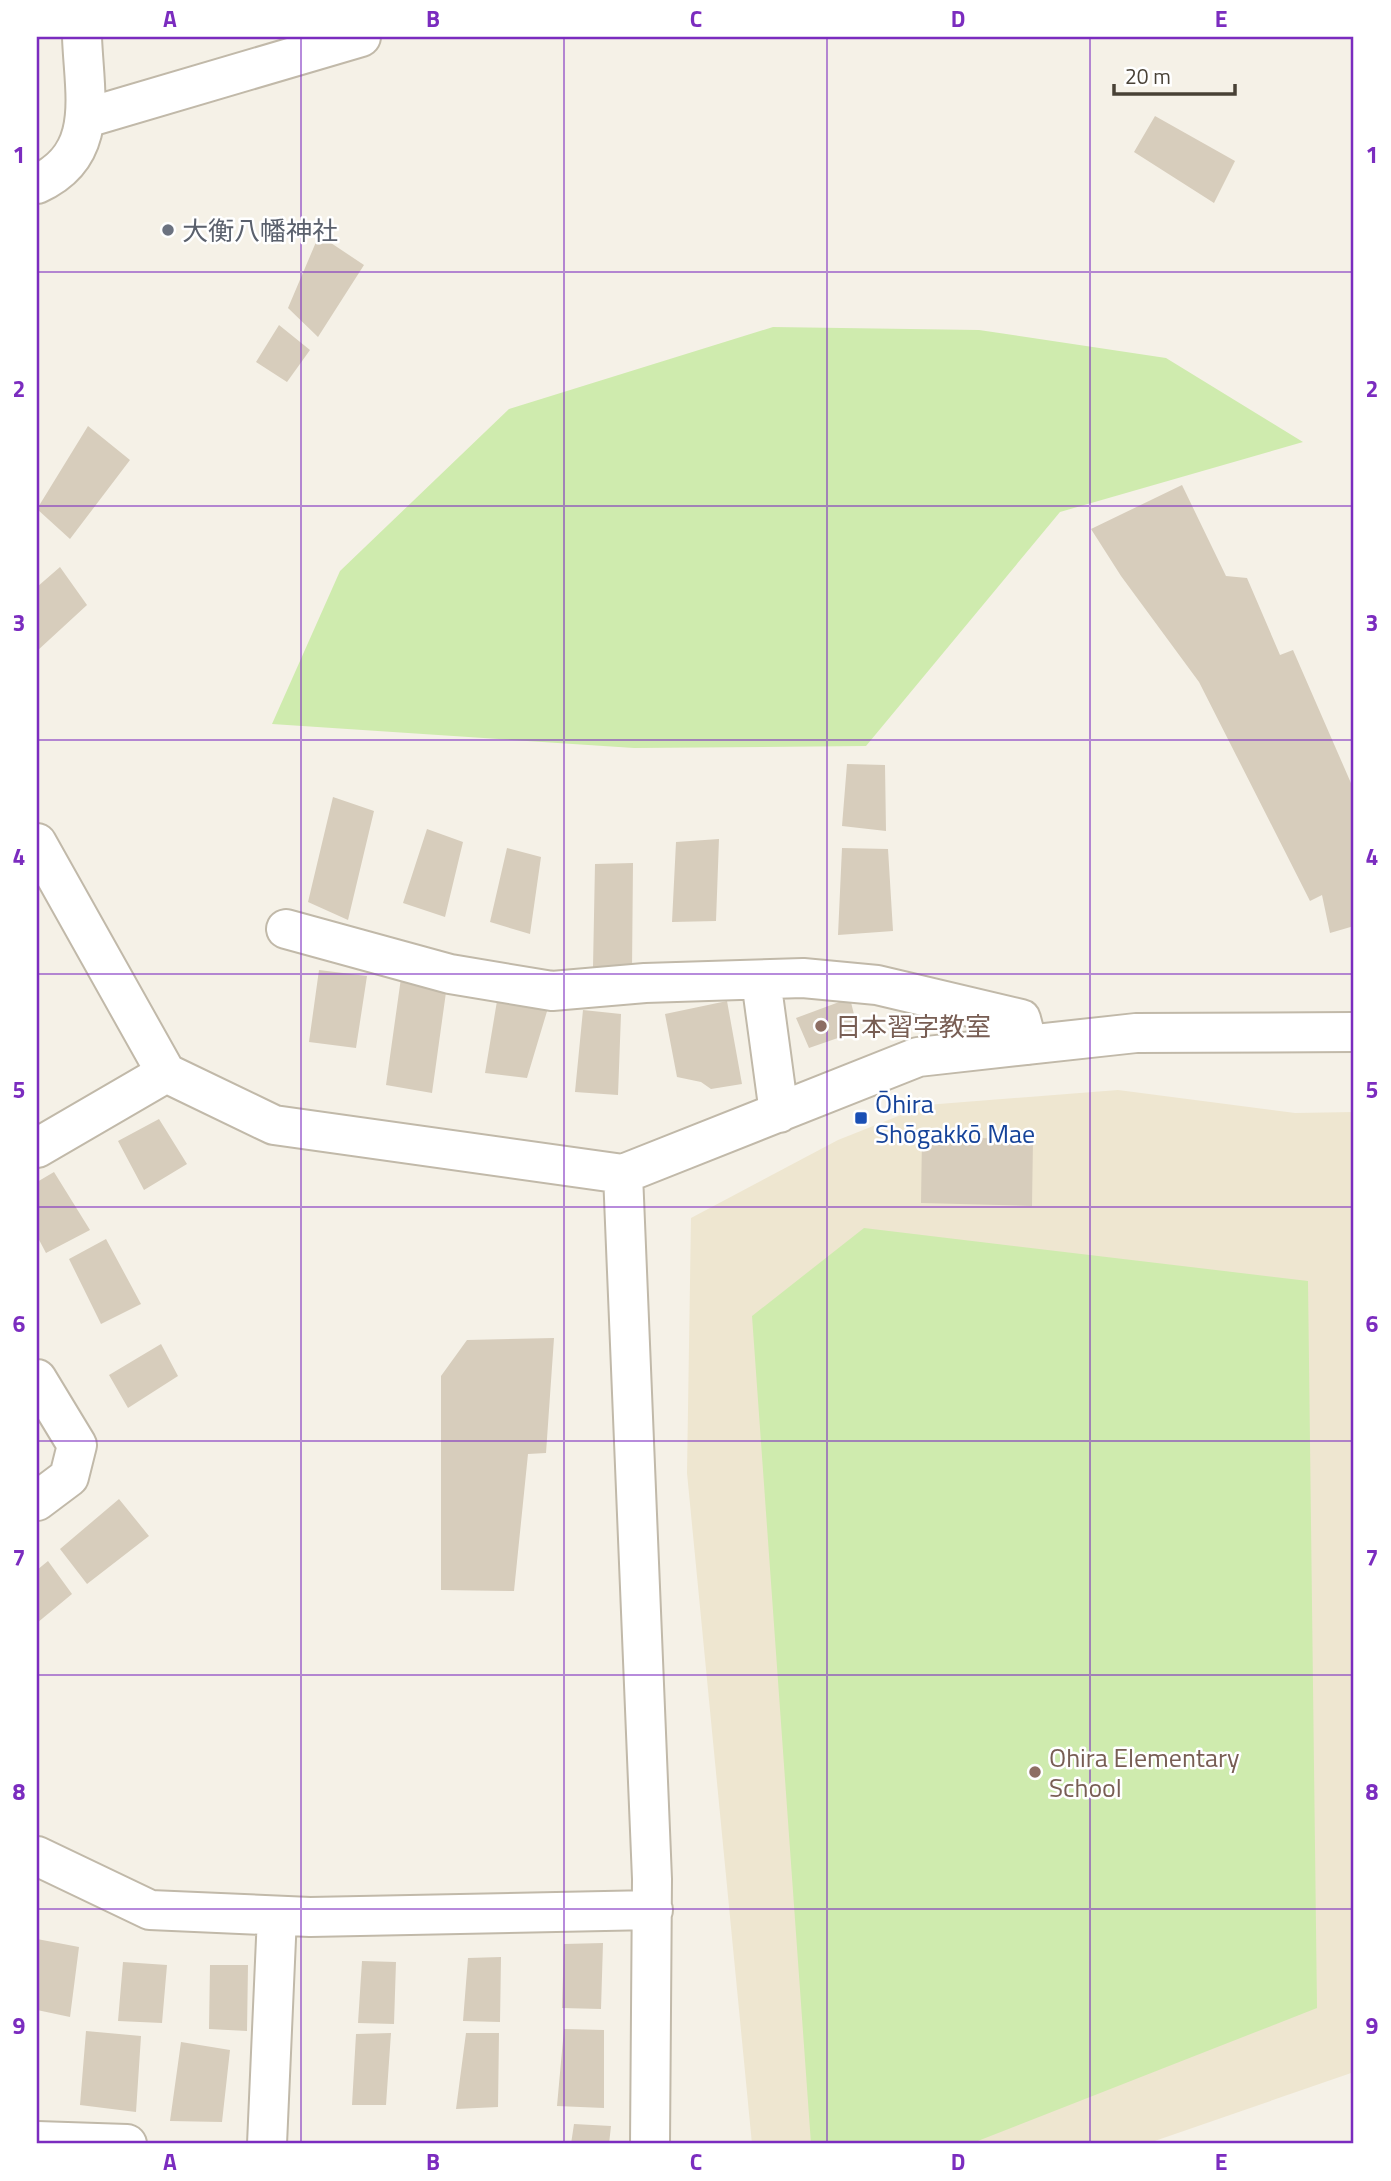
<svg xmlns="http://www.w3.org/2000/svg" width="1391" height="2181" font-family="'Titillium Web','Noto Sans JP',sans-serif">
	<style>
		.education { fill: #eee6d0 }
		.green { fill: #cfebae }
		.building { fill: #d7cdbc }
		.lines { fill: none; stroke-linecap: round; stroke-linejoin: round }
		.minor-casing { stroke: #c1b9a9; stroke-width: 42 }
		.minor { stroke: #fff; stroke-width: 38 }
		.grid { fill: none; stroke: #7b2cbf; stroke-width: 2; stroke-opacity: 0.55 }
		.worship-dot { fill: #6b7280; stroke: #fff; stroke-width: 2.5 }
		.education-dot { fill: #8d6e63; stroke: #fff; stroke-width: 2.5 }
		.transit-dot { fill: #1a4fb4; stroke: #fff; stroke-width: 2.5 }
		.labels { text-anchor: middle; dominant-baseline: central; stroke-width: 5; stroke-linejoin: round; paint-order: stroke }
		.worship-label { font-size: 26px; fill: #5b616d; stroke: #fff; text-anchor: start }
		.education-label { font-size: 26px; fill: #785e54; stroke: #fff; text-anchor: start }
		.transit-label { font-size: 26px; fill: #164399; stroke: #fff; text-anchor: start }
		.neatline { fill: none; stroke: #7b2cbf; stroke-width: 2.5 }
		.grid-label { font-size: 23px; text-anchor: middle; font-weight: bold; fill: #7b2cbf }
	</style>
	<rect width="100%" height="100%" fill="#f5f1e7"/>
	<path class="education" d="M1118 1090 1295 1113 1354 1112V2072L1146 2144H752L687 1473 691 1218 838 1140 926 1105Z"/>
	<path class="green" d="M773 327 979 330 1166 358 1303 442 1060 512 866 746 634 748 272 724 340 571 509 409Z
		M864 1228 1308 1281 1317 2008 970 2144H811L752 1316Z"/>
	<path class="building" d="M1155 116 1235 161 1214 203 1134 152Z
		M319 235 364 265 318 337 288 308Z
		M279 325 310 350 287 382 256 362Z
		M88 426 130 460 70 539 37 509Z
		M1182 485 1226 576 1247 578 1280 655 1293 650 1354 790V926L1330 933 1322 895 1310 901 1199 682 1121 576 1091 529Z
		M60 567 87 605 37 651V587Z
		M847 764 885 765 886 831 842 826Z
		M333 797 374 811 348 920 308 902Z
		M427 829 463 842 445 917 403 903Z
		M719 839 716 921 672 922 676 842Z
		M507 848 541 857 530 934 490 922Z
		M842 848 888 849 893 931 838 935Z
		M633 863 632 970 593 967 595 864Z
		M319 970 367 976 356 1048 309 1042Z
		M401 978 447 985 432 1093 386 1085Z
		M850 998 858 1031 809 1048 796 1018Z
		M497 1001 548 1008 527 1078 485 1073Z
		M727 1001 742 1084 711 1089 701 1082 677 1077 665 1014Z
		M583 1010 621 1014 618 1095 575 1092Z
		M159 1119 187 1164 144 1190 118 1141Z
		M922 1137 1033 1139 1032 1206 921 1203Z
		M54 1172 90 1230 46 1253 37 1236V1182Z
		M106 1239 141 1304 101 1324 69 1259Z
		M554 1338 546 1453 528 1454 514 1591 441 1590V1376L467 1340Z
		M161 1344 178 1376 128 1408 109 1375Z
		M119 1499 149 1536 87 1584 60 1549Z
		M48 1561 72 1594 37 1623V1570Z
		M37 1939 79 1947 70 2017 37 2010Z
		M603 1943 601 2009 562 2008 564 1944Z
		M501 1957 500 2022 463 2021 468 1958Z
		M362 1961 396 1962 394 2024 358 2023Z
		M123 1962 167 1965 162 2023 118 2021Z
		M210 1965H248L247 2031 209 2029Z
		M564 2029 604 2030V2108L557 2106Z
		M86 2031 141 2036 136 2112 80 2105Z
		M391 2033 386 2105H352L356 2034Z
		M466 2033H499L498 2107 456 2109Z
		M181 2042 230 2050 222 2122 170 2121Z
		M574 2124 611 2126 609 2144H571Z"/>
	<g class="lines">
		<g class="minor-casing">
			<path id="minor" d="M86 118 361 37
				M37 184C101 155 84 94 82 37
				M37 843 166 1073 274 1125 623 1174 918 1057 1136 1033 1354 1032
				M286 929 450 974 552 991 645 983 803 978 877 985 1021 1019 1028 1045
				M761 980 779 1113
				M37 1148 166 1073
				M623 1174 652 1879 650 2144
				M37 1379 77 1445 69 1477 37 1501
				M37 1856 150 1910 310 1917 653 1910
				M37 2141 127 2144
				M267 2144 277 1916"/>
		</g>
		<use href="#minor" class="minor"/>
	</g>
	<path class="grid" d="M301 37V2144M564 37V2144M827 37V2144M1090 37V2144M37 272H1354M37 506H1354M37 740H1354M37 974H1354M37 1207H1354M37 1441H1354M37 1675H1354M37 1909H1354"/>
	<circle class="worship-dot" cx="168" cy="230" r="7"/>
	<g class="education-dot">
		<circle cx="821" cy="1026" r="7"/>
		<circle cx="1035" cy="1772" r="7"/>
	</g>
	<rect class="transit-dot" x="854" y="1111" width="14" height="14" rx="3.5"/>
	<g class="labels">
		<g class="worship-label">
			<text x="182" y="230">大衡八幡神社</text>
		</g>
		<g class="education-label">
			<text x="835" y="1026">日本習字教室</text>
			<text x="1049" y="1757">Ohira Elementary<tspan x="1049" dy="30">School</tspan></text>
		</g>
		<g class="transit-label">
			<text x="875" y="1103">Ōhira<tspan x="875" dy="30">Shōgakkō Mae</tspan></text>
		</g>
	</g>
	<rect width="1391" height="2181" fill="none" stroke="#ffffff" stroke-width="77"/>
	<path d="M1114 84v10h121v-10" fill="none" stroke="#484136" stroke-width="3.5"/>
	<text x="1125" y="84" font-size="21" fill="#484136" stroke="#ffffff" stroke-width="5" paint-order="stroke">20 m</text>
	<rect x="38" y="38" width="1314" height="2104" class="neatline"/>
	<g class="grid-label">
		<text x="170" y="27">A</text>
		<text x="433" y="27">B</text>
		<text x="696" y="27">C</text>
		<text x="958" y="27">D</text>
		<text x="1221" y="27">E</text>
		<text x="19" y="163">1</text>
		<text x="1372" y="163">1</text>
		<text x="19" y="397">2</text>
		<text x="1372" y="397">2</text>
		<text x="19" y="631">3</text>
		<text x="1372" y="631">3</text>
		<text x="19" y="865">4</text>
		<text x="1372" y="865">4</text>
		<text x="19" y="1098">5</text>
		<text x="1372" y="1098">5</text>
		<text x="19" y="1332">6</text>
		<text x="1372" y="1332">6</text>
		<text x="19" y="1566">7</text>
		<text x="1372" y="1566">7</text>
		<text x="19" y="1800">8</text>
		<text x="1372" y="1800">8</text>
		<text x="19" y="2034">9</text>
		<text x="1372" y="2034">9</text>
		<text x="170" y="2170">A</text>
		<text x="433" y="2170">B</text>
		<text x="696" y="2170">C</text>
		<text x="958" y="2170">D</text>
		<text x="1221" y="2170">E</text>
	</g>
</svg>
